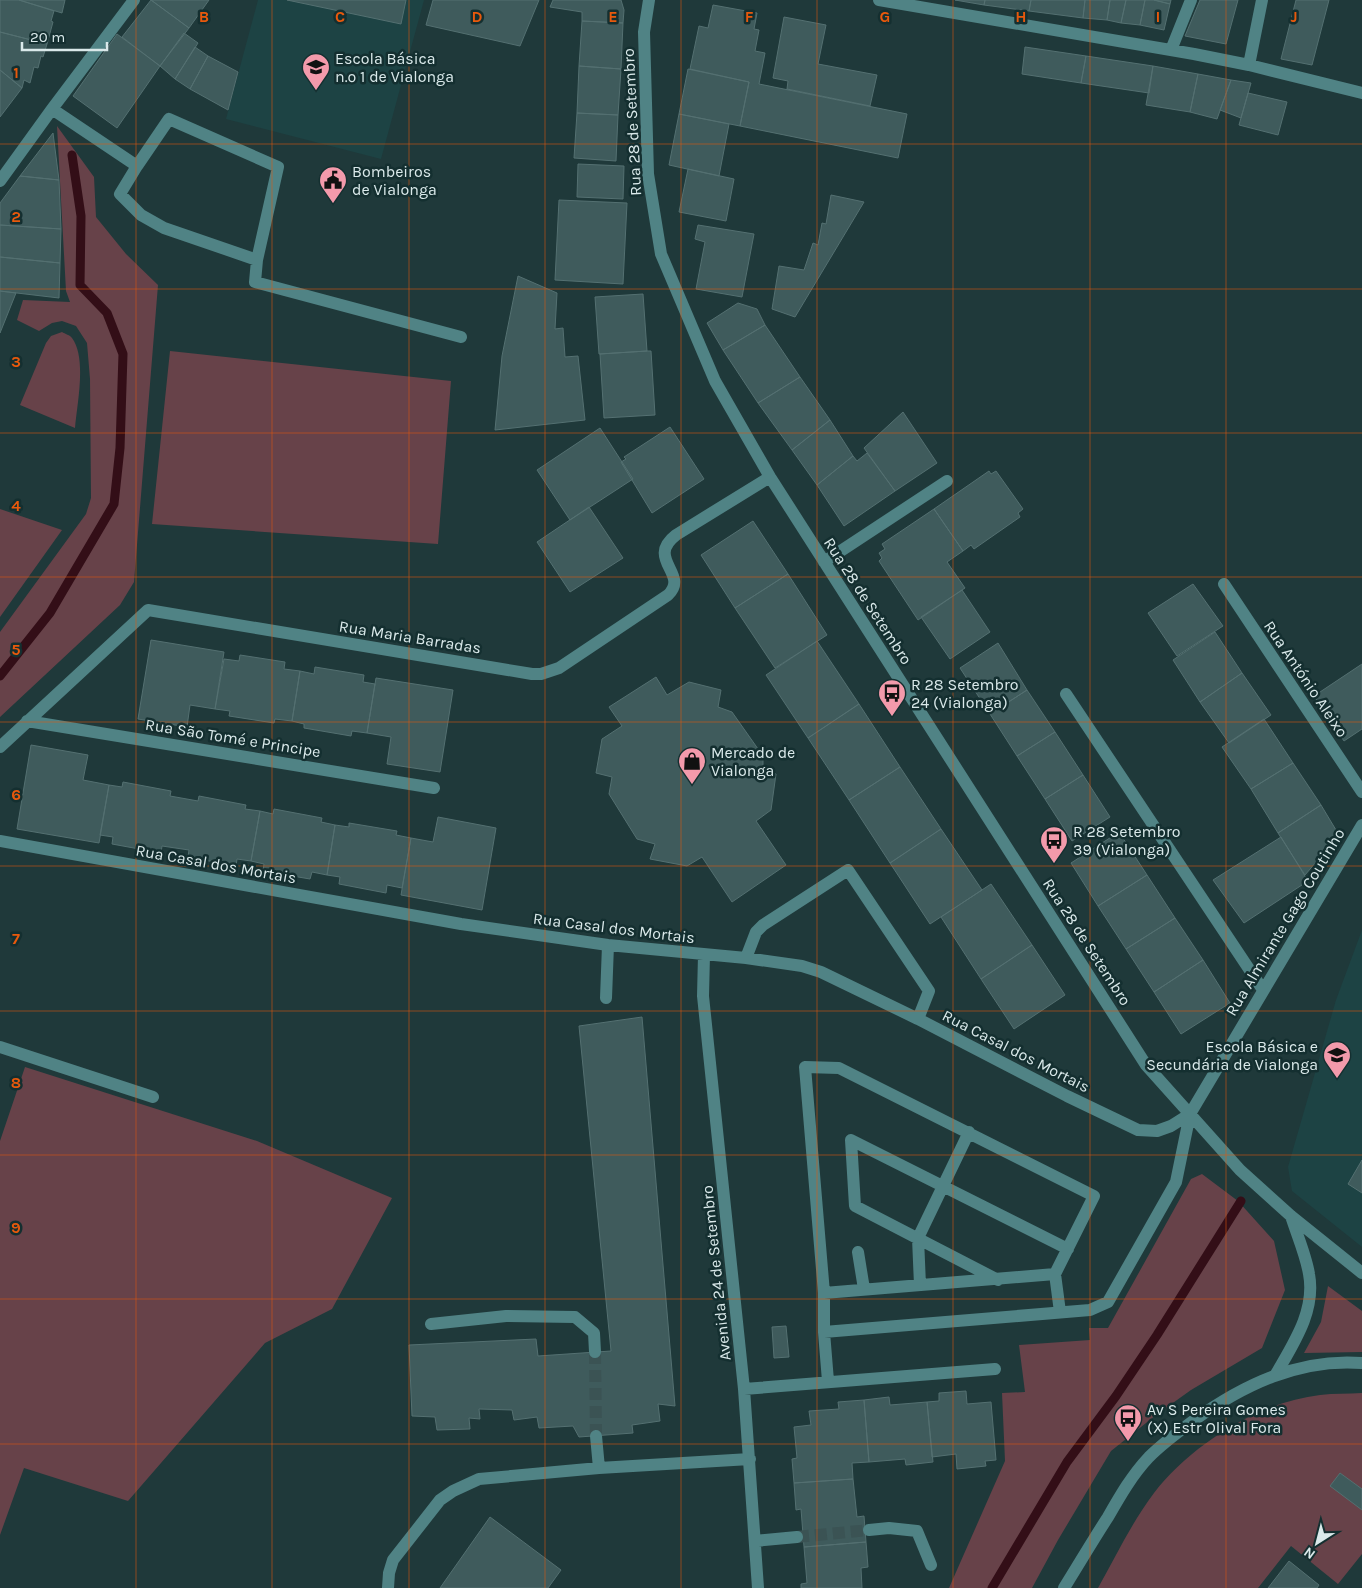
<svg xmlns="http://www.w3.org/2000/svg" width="1362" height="1588" font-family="Karla,sans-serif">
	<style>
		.built { fill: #1d4344 }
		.green { fill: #674249 }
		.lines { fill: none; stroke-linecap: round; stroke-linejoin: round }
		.stream { stroke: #330e17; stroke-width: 9 }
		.building { fill: #3f5b5c; stroke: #547071 }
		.minor-tunnel { stroke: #3b5354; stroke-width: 12; stroke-dasharray: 12 6; stroke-linecap: butt }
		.minor { stroke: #508385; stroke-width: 12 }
		.grid { fill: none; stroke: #e8590c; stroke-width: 1; stroke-opacity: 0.55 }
		.labels { text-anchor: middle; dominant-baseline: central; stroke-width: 5; stroke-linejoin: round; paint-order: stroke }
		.poi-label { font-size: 16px; fill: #dae9ea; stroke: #142f30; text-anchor: start }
		.street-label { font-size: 16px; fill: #dae9ea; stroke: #142f30 }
		.grid-label { font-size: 16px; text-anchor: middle; font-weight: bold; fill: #e8590c; stroke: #142f30; stroke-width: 5; stroke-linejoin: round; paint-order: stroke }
	</style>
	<rect width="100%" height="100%" fill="#1f393a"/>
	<path class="built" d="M258 0H424L381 159 226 119Z
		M1362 930V1247L1292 1191 1288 1167 1336 1000Z"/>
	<path class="green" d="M57 126 94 177 96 217 126 254 158 285 134 582 120 605 0 717V632L86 514 91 498 90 379 87 343 76 326 62 321 52 323 39 331 17 320 23 300 70 302 66 291Z
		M62 332C65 334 70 335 72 338 87 358 77 404 75 428L20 405 46 343 51 336Z
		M170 351 451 381 438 544 152 524Z
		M0 509 62 530 0 617Z
		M25 1067 257 1141 392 1198 332 1309 265 1343 128 1501 24 1468 0 1535V1141Z
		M1202 1174 1238 1201 1274 1241 1285 1290 1262 1348 1191 1390 1156 1415 1111 1451 1058 1540 1032 1588H949L1005 1461 1002 1393 1025 1392 1019 1345 1090 1340 1089 1328H1108L1191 1179Z
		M1328 1286 1362 1311V1352L1304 1353 1321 1322Z
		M1362 1393V1554L1338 1584 1291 1546 1258 1588H1098C1116 1556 1132 1522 1154 1493 1191 1445 1259 1402 1320 1395 1334 1393 1348 1394 1362 1393Z"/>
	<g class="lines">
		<path class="stream" d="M0 676 50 613 114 504 120 448 123 354 107 313 80 285 81 216 72 155
			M992 1588 1067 1462 1116 1396 1157 1335 1241 1201"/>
	</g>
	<path class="building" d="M0 0H19L54 11 51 21 53 22 47 44 0 32Z
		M19 0H65L62 13Z
		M151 0H209L189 28Z
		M151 0 189 28 160 66 122 37Z
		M287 0H406L401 24Z
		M433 0H539L520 46 426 25Z
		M553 0H621L624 10 623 23 582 21V12L550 7Z
		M955 0H985L984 5Z
		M985 0H1031L1029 11 984 5Z
		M1031 0H1085L1083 18 1029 11Z
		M1085 0H1110L1107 20 1083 18Z
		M1110 0H1126L1121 23 1107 20Z
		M1126 0H1145L1140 25 1121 23Z
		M1145 0H1154L1170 4 1164 30 1140 25Z
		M1154 0H1171L1170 4Z
		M1200 0H1238L1226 44 1185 36Z
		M1296 0H1329L1312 65 1281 59Z
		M713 5 757 13 754 29 759 30 755 51 765 53 759 84 907 114 898 158 740 126 749 82 690 69 699 26 708 28Z
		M784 17 826 25 818 64 877 75 870 106 787 89 788 81 773 78Z
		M582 21 623 23 621 69 579 66Z
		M0 32 47 44 43 57 41 56 38 68 34 67 30 83 24 80 22 88 0 70Z
		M184 33 198 43 175 79 160 66Z
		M117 34 160 66 117 128 73 96Z
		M195 47 208 56 190 89 175 79Z
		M1025 47 1086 56 1081 83 1022 74Z
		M208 56 238 72 228 110 190 89Z
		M1086 56 1153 66 1149 93 1081 83Z
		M579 66 621 69 618 115 577 113Z
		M1153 66 1198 74 1190 112 1146 105Z
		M688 69 749 82 740 126 679 114Z
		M0 70 22 88 0 117Z
		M1198 74 1231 80 1217 119 1190 112Z
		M1231 80 1251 83 1241 118 1220 110Z
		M1248 93 1287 102 1278 135 1239 125Z
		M577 113 618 115 616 161 574 158Z
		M679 114 729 124 719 176 669 165Z
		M53 133 59 180 20 176Z
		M578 164 624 166 623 199 577 197Z
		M688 169 734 179 726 221 679 212Z
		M20 176 59 180 61 229 0 225V203Z
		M831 195 864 202 795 317 772 309 779 266 804 270 813 243 818 245 822 223 826 224Z
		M559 200 627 203 623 284 555 280Z
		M0 225 61 229 60 263 0 257Z
		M698 225 754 234 742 297 696 289 705 242 695 239Z
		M0 257 60 263 59 298 0 291Z
		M518 276 557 293 555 329 563 328 565 357 578 356 585 420 495 430 502 356Z
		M0 291 16 293 0 333Z
		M643 294 647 351 599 354 595 297Z
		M738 303 757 309 765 325 723 350 707 323Z
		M765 325 800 377 758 403 723 350Z
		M647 351H651L655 415 604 418 600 354Z
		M800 377 830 420 792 450 758 403Z
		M903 412 937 463 895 491 864 448Z
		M830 420 853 456 817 485 792 450Z
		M670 427 704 479 652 513 621 462 626 459 624 457Z
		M600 428 633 479 570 520 537 470Z
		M867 453 895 491 844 526 817 485 853 456 857 461Z
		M989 471 991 474 996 471 1023 509 1018 513 1020 517 974 549 971 545 963 551 934 509Z
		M589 507 623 558 570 592 537 542Z
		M934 509 963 551 947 562 965 588 918 620 879 561 882 558 879 553 885 549 882 544Z
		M753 521 788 574 735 608 701 555Z
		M788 574 827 635 775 668 735 608Z
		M1193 584 1223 626 1177 656 1148 613Z
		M962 590 990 632 950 659 921 617Z
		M1215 632 1242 673 1200 702 1173 660Z
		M151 640 224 652 215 709 190 705 187 727 138 719Z
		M817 641 859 704 808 738 766 675Z
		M998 643 1027 690 990 714 960 668Z
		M240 655 285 662 284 669 300 671 292 721 275 719 274 723 229 716 230 711 215 709 224 659 239 661Z
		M1362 664V729L1344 741 1314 696Z
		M315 667 364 675 363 682 375 684 367 733 352 731 351 736 304 728V724L292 721 300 671 314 674Z
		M1242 673 1271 715 1229 743 1200 702Z
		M656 677 667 695 689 682 721 690 718 707 732 712 763 756V766L776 774 771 810 756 821 786 865 732 902 702 857 687 866 650 859 655 844 637 839 609 794 612 777 596 773 602 739 622 726 609 707Z
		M376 678 453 690 440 772 387 764 391 737 367 733Z
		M1027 690 1055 732 1017 756 990 714Z
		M859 704 900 767 849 800 808 738Z
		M1264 719 1293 763 1251 789 1222 747Z
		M1055 732 1083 775 1045 799 1017 756Z
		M31 745 88 755 83 780 109 785 99 843 17 829Z
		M1293 763 1321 805 1278 833 1251 789Z
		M900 767 941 829 890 863 849 800Z
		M1083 775 1110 817 1072 841 1045 799Z
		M123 782 171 791 170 796 198 801 199 796 246 805 245 809 260 811 251 861 237 859 236 866 188 857 189 850 162 846 161 853 112 844 113 837 100 835 109 785 122 787Z
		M1321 805 1339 835 1305 875 1278 833Z
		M274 809 322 818 321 822 335 825 327 875 312 872 310 879 263 871 264 864 251 861 260 811 273 814Z
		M438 817 496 828 482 910 401 895 411 838 433 842Z
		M349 823 397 831 396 835 411 838 402 888 387 885 386 893 339 884 340 877 327 875 335 825 349 827Z
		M941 829 982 890 930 924 890 863Z
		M1119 832 1147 875 1098 906 1071 863Z
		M1281 837 1308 881 1244 923 1213 880Z
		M1147 875 1175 918 1126 949 1098 906Z
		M991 884 1032 945 981 979 941 917Z
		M1175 918 1203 960 1154 992 1126 949Z
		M1032 945 1065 995 1014 1029 981 979Z
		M1203 960 1230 1003 1181 1034 1154 992Z
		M642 1017 675 1406 658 1404 660 1421 632 1425 633 1433 579 1437 573 1426 539 1428 537 1417 514 1420 512 1410 479 1409 480 1419 469 1418 470 1429 437 1430 435 1417 412 1416 409 1345 536 1339 538 1356 611 1351 579 1026Z
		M1362 1160V1193L1348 1184Z
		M786 1326 789 1357 774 1358 772 1327Z
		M966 1391 967 1404 991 1402 996 1460 985 1461 986 1466 957 1469 956 1454 932 1457 927 1402 939 1401V1393Z
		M889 1397 890 1405 927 1402 933 1462 906 1465 905 1459 869 1462 864 1400Z
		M864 1400 869 1462 852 1463 853 1479 794 1483 792 1459 797 1458 794 1427 811 1425 809 1411 839 1409 838 1402Z
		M1340 1473 1362 1489V1510L1330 1486Z
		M853 1479 857 1517 864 1516 866 1542 804 1547 801 1509 796 1510 794 1483Z
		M490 1517 561 1570 548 1588H440Z
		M866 1542 868 1567 861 1568 862 1588H801V1584L807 1583 804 1547Z
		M1289 1561 1319 1585 1317 1588H1268Z"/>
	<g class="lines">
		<path class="minor-tunnel" d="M595 1352 596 1436
			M797 1537 869 1530"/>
		<path class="minor" d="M649 0 644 32 648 174 661 254 715 381 770 477 1146 1065 1240 1170 1291 1216 1362 1273
			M879 0 1194 54 1249 65 1362 93
			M1171 50 1191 0
			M1249 65 1262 0
			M52 109 137 166 120 194 141 215 164 228 257 260 278 167 169 119 137 166
			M0 181 52 109 134 0
			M257 260 255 282 461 337
			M824 562 947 481
			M1224 584 1362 792
			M1066 694 1263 990
			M27 721 434 788
			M0 747 148 610 532 674H541L559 668 668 595C690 574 645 559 676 535L770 477
			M0 841 461 924 608 945 746 958 802 966 821 972 918 1019 1067 1096 1138 1130 1157 1131 1171 1126 1190 1114
			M704 955 703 996 744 1389 758 1588
			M746 958 756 932 763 925 848 870 929 991 918 1019
			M606 998 608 945
			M0 1047 153 1097
			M858 1252 864 1289
			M998 1280 855 1206 851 1140 1068 1249
			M920 1285 918 1238 969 1132
			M824 1293 1055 1274
			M431 1324 506 1316 575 1317 594 1333 595 1352
			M824 1332 1090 1310 1108 1302 1176 1182 1190 1114 1362 825
			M1276 1374C1293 1344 1316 1311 1309 1274 1306 1255 1297 1235 1291 1216
			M828 1381 824 1332V1293L805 1067 839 1068 1094 1196 1055 1274 1060 1312
			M744 1389 995 1369
			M596 1436 599 1468
			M869 1530 889 1528 917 1531 931 1565
			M755 1541 797 1537
			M388 1588 389 1573 393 1560 440 1500 453 1491 479 1479 599 1468 750 1459
			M1064 1588C1079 1564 1093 1540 1108 1517 1120 1496 1132 1475 1149 1457 1162 1444 1178 1432 1193 1421 1243 1385 1299 1358 1362 1363"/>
	</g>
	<path class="grid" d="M136 0V1588M272 0V1588M409 0V1588M545 0V1588M681 0V1588M817 0V1588M953 0V1588M1090 0V1588M1226 0V1588M0 144H1362M0 289H1362M0 433H1362M0 577H1362M0 722H1362M0 866H1362M0 1011H1362M0 1155H1362M0 1299H1362M0 1444H1362"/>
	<defs>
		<g id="school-pin" transform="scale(1.4375)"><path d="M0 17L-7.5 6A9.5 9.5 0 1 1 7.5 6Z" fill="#f39aab" stroke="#142f30"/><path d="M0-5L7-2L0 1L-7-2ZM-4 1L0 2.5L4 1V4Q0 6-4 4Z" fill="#111"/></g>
		<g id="civic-pin" transform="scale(1.4375)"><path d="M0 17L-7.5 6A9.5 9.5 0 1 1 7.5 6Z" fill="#f39aab" stroke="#142f30"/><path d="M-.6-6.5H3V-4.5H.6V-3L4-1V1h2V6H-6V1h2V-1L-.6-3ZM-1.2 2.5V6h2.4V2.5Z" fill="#111"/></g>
		<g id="bus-pin" transform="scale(1.4375)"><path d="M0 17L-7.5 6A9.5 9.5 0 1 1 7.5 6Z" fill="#f39aab" stroke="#142f30"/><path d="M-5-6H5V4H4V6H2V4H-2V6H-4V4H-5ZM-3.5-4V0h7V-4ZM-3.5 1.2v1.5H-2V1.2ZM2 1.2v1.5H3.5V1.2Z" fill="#111"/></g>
		<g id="shop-pin" transform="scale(1.4375)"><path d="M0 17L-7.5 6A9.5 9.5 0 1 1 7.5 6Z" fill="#f39aab" stroke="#142f30"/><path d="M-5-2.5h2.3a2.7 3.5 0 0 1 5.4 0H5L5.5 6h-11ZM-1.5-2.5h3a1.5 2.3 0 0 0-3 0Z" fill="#111"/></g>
	</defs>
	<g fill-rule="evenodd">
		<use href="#school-pin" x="316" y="67"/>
		<use href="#civic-pin" x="333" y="180"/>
		<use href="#bus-pin" x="892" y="693"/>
		<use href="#shop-pin" x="692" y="761"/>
		<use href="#bus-pin" x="1054" y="840"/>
		<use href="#school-pin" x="1337" y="1055"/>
		<use href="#bus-pin" x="1128" y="1418"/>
	</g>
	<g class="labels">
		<g class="poi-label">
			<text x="335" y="58">Escola Básica<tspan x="335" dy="18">n.º 1 de Vialonga</tspan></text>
			<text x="352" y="171">Bombeiros<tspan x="352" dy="18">de Vialonga</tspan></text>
			<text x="911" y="684">R 28 Setembro<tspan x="911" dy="18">24 (Vialonga)</tspan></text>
			<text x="711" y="752">Mercado de<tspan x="711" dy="18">Vialonga</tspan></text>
			<text x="1073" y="831">R 28 Setembro<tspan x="1073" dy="18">39 (Vialonga)</tspan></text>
			<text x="1318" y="1046" text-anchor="end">Escola Básica e<tspan x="1318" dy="18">Secundária de Vialonga</tspan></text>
			<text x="1147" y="1409">Av S Pereira Gomes<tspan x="1147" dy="18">(X) Estr Olival Fora</tspan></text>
		</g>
		<g class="street-label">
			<text transform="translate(632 122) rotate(-93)">Rua 28 de Setembro</text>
			<text transform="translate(868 601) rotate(57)">Rua 28 de Setembro</text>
			<text transform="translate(410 637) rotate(9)">Rua Maria Barradas</text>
			<text transform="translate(1306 679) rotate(56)">Rua António Aleixo</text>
			<text transform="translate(233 738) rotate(9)">Rua São Tomé e Principe</text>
			<text transform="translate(216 864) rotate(10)">Rua Casal dos Mortais</text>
			<text transform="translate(1285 922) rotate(-59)">Rua Almirante Gago Coutinho</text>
			<text transform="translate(614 928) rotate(7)">Rua Casal dos Mortais</text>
			<text transform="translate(1087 942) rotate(57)">Rua 28 de Setembro</text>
			<text transform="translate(1016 1051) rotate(27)">Rua Casal dos Mortais</text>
			<text transform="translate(716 1273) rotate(-96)">Avenida 24 de Setembro</text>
		</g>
	</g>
	<g class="grid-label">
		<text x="204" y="22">B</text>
		<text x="340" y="22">C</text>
		<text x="477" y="22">D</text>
		<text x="613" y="22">E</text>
		<text x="749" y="22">F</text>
		<text x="885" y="22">G</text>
		<text x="1021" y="22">H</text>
		<text x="1158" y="22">I</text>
		<text x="1294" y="22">J</text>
		<text x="16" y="78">1</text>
		<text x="16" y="222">2</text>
		<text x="16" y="367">3</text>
		<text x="16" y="511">4</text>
		<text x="16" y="655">5</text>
		<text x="16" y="800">6</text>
		<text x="16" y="944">7</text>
		<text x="16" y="1088">8</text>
		<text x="16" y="1233">9</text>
	</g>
	<g transform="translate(1317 1543) rotate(216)" stroke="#142f30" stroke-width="4" paint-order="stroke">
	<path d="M0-4L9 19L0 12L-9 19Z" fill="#dae9ea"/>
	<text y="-8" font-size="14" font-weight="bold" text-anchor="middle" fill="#dae9ea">N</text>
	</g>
	<path d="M22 42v8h85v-8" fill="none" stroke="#dae9ea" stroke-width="2.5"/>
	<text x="30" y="42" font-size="15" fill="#dae9ea" stroke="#142f30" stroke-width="4" paint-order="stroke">20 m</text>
</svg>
